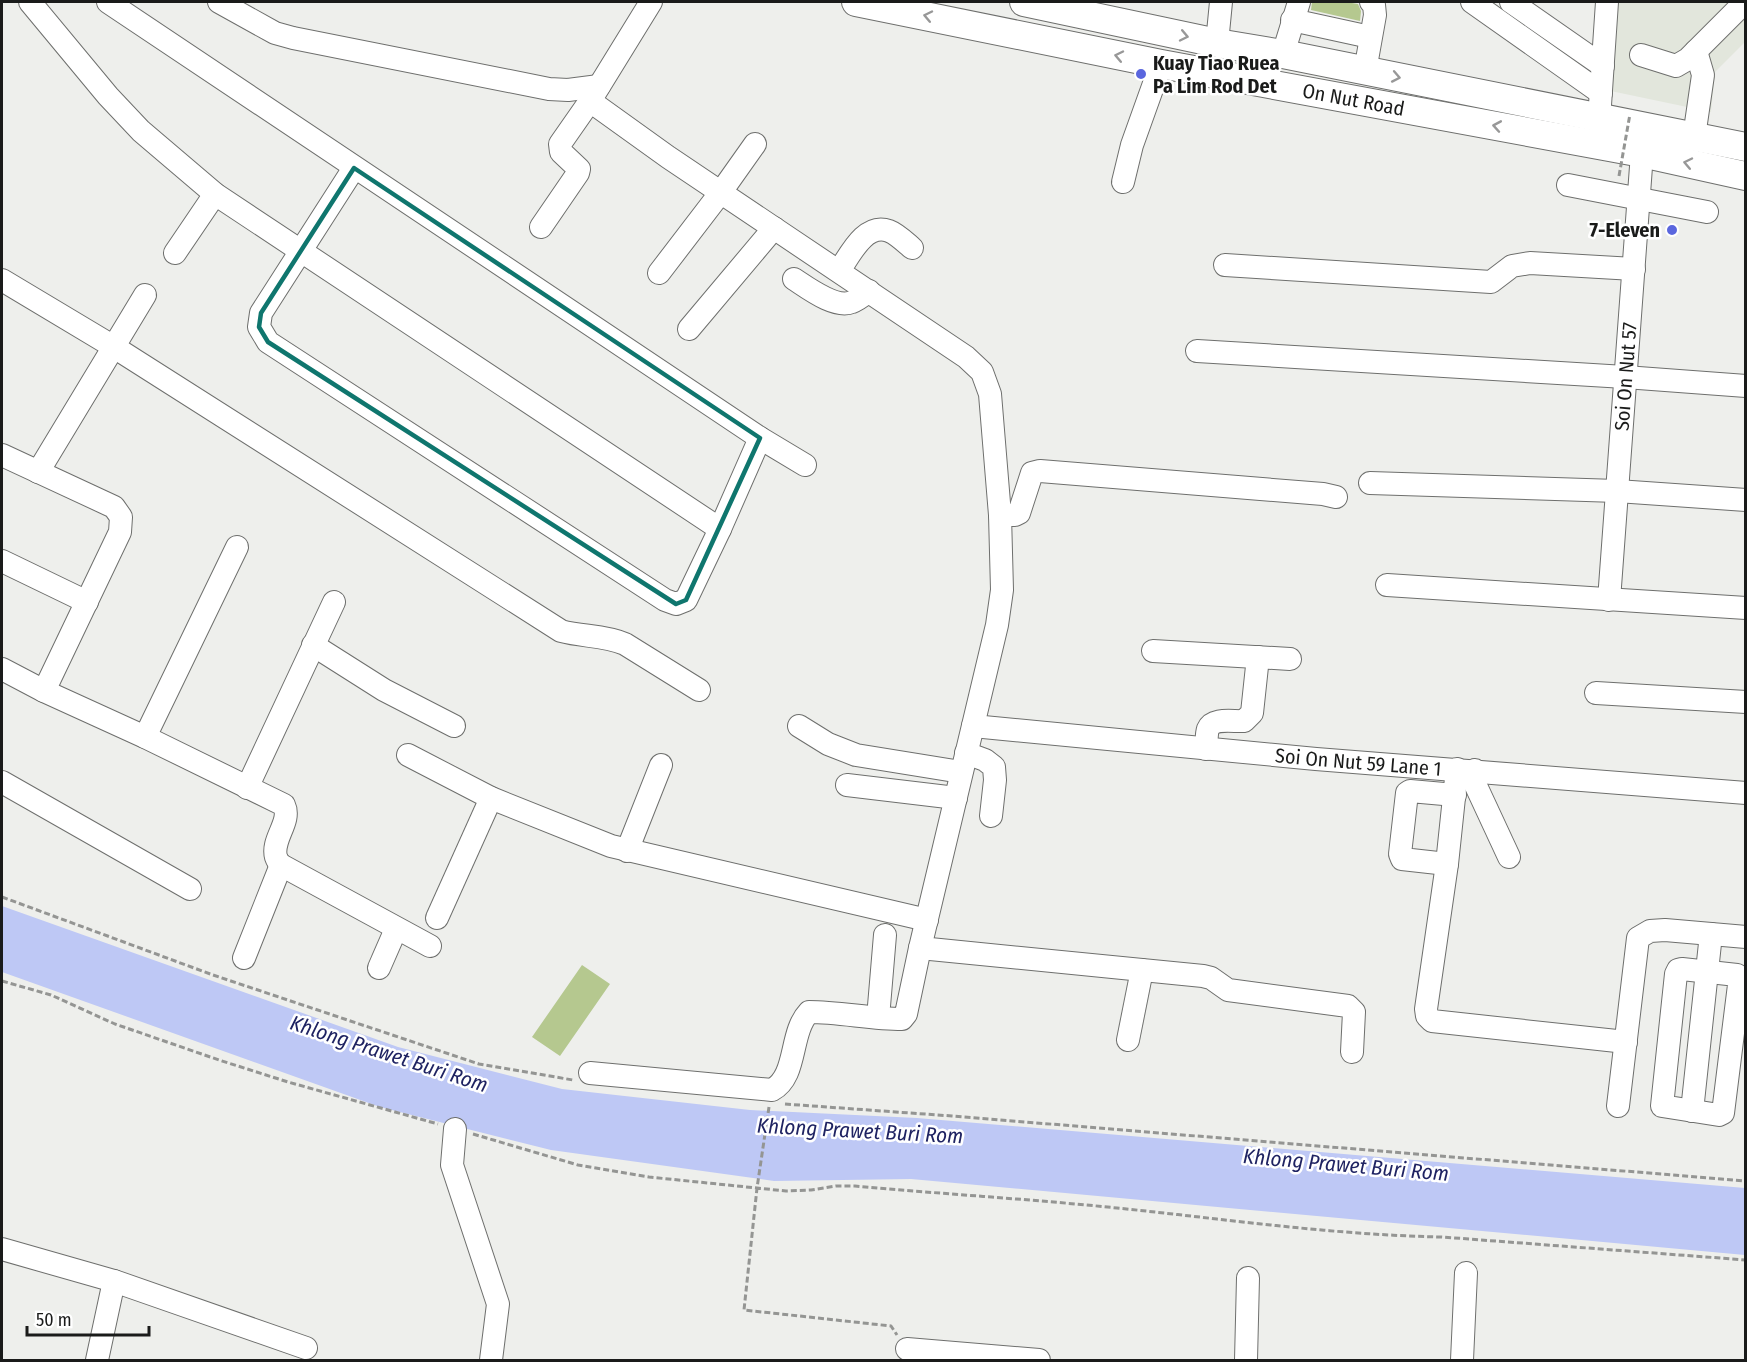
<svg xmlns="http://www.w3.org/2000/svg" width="1747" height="1362" font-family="'Fira Sans Condensed',sans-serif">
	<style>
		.built { fill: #e2e6dc }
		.water { fill: #bec8f5 }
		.building { fill: #b5c88f }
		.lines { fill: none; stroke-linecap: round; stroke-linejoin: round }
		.minor-casing { stroke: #6e6f6d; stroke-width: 24 }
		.major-casing { stroke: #6e6f6d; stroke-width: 30 }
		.path { stroke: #949593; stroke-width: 3; stroke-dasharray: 6 3; stroke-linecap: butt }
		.minor { stroke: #fff; stroke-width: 22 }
		.major { stroke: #fff; stroke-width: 28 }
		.path-bridge { stroke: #949593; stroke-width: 3; stroke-dasharray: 6 3; stroke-linecap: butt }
		.oneway { stroke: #989898 }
		.marked { fill: none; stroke: #0f766e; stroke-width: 4.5; stroke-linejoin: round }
		.poi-dot { fill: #5a66de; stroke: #fff; stroke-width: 2 }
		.labels { text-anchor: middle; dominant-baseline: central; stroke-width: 5; stroke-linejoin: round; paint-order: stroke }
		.poi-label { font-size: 20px; font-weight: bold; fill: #1a1b1a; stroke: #fff; text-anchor: start }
		.street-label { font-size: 20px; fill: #1a1b1a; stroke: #fff }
		.water-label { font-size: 21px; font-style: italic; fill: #1f2362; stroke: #fff }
	</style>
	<rect width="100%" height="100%" fill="#eeefec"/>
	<path class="built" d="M1615 2H1745V42L1715 72 1711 112 1606 90Z"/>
	<path class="water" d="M2 906 398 1047 562 1089 750 1110 917 1118 1745 1188V1255L911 1179 774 1181 551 1150 380 1107 2 972Z"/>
	<path class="building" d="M1312 2H1346L1358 4 1361 11 1360 21 1311 10Z
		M582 965 610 984 560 1056 532 1037Z"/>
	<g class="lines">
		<g class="minor-casing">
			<g id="minor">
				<path d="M30 2 108 96 141 131 215 194 720 529"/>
				<path d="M108 2 760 438 805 465"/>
				<path d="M219 2 275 33 293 38 549 89 568 90 599 86"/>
				<path d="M1472 2 1601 93"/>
				<path d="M1511 2 1603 66"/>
				<path d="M1292 20 1370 37"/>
				<path d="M1217 43 1221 2"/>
				<path d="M1283 54 1299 2"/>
				<path d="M1641 55 1676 66 1688 59 1745 2"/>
				<path d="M1365 71 1375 15 1374 5 1371 2"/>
				<path d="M1600 105 1607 2"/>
				<path d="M1694 137 1703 75 1696 51"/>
				<path d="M354 168 261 313 259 327 268 342 665 600 676 604 686 600 720 529 760 438"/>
				<path d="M1123 182 1132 145 1161 64"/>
				<path d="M1568 185 1707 212"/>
				<path d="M541 227 578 173 579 169 561 152 560 144 590 101 651 2"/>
				<path d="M175 253 215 194"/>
				<path d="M1225 265 1491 282 1512 266 1530 263 1634 269"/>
				<path d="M839 271C850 255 865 222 889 231 897 234 905 242 912 248"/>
				<path d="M659 273 721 192 755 144"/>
				<path d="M794 279C808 288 835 309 852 302 858 300 864 295 869 291"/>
				<path d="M2 280 114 347 561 631C583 637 604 635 625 644L699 690"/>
				<path d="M689 329 774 228"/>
				<path d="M1197 351 1625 377 1746 386"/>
				<path d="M2 455 114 507 121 517 120 532 44 691"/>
				<path d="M38 472 145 295"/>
				<path d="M1370 483 1617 491 1746 500"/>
				<path d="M1000 515H1015L1019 513 1032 473 1040 471 1323 494 1336 497"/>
				<path d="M2 561 87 602"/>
				<path d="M1387 585 1746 608"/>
				<path id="s1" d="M1609 600 1642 153"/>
				<path d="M313 645 384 690 454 726"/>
				<path d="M1153 651 1290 659"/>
				<path d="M2 669 44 691 145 737 284 805C292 822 271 839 276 857 277 860 279 863 281 865L430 946"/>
				<path d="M1596 693 1746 702"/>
				<path d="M799 726 828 744 856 755 961 772"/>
				<path id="s2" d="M973 726 1316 759 1746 793"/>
				<path d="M145 737 237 547"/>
				<path d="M1206 749C1207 743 1206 735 1208 729 1213 717 1234 722 1244 721L1252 713 1258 657"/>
				<path d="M966 753 985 760 994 767 995 780 991 816"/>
				<path d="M408 755 491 798 611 846 927 920"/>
				<path d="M1457 769 1447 864 1426 1009 1427 1016 1432 1021 1626 1042"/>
				<path d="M1475 770 1476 786 1509 857"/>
				<path d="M2 782 190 889"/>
				<path d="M847 785 956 798"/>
				<path d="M247 788 334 602"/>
				<path d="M627 851 661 765"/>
				<path d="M1447 864 1402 859 1400 854 1407 793 1410 791 1455 795"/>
				<path d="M437 918 491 798"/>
				<path d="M920 948 1203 976 1211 978 1228 990 1348 1006 1354 1012 1352 1052"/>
				<path d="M244 958 281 865"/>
				<path d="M379 968 396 929"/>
				<path d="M1682 969 1737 975 1740 977 1723 1113 1719 1115 1662 1106 1676 974 1678 970Z"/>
				<path d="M879 1006 885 935"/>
				<path d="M1128 1040 1142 970"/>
				<path d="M590 1073 772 1090C798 1076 789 1033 809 1012 840 1012 871 1019 902 1019L906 1014 920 948 997 625 1002 590 1000 515 990 394 982 372 966 357 668 157 590 101"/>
				<path d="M1618 1106 1638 938 1650 931 1665 930 1746 937"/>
				<path d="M1692 1111 1711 934"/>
				<path d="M455 1129 452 1165 498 1304 491 1360"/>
				<path d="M2 1249 114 1281 306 1348"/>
				<path d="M907 1349 1039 1360"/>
				<path d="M97 1360 114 1281"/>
				<path d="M1246 1360 1248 1278"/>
				<path d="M1462 1360 1466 1273"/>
			</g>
		</g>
		<g class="major-casing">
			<g id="major">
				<path id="s3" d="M856 2 1161 64 1642 153 1746 176"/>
				<path d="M1024 2 1217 43 1283 54 1746 147"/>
			</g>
		</g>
		<path class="path" d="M2 897 213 975 479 1064 573 1080
			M2 981 51 995 115 1024 219 1060 288 1082 438 1124
			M785 1104 952 1116 1746 1181
			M769 1107 757 1188 744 1310 891 1326 897 1335
			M473 1134 578 1165 649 1177 786 1191 811 1190 836 1186H855C942 1194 1030 1199 1117 1208 1225 1219 1333 1235 1442 1237L1746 1260"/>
		<use href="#minor" class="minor"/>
		<use href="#major" class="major"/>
		<path class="path-bridge" d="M1619 176 1630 114"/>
	</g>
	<defs><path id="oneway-chevron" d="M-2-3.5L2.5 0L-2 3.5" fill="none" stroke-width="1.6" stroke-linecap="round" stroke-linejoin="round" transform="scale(1.5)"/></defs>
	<g class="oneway">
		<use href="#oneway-chevron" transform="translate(928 16) rotate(-168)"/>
		<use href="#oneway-chevron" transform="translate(1184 36) rotate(12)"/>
		<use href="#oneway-chevron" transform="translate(1119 56) rotate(-168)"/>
		<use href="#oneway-chevron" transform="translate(1396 77) rotate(11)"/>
		<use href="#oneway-chevron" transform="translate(1497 126) rotate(-170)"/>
		<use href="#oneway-chevron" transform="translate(1688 163) rotate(-168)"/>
	</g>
	<path class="marked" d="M354 168 760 438 686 600 676 604 268 342 259 327 261 313Z"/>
	<g class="poi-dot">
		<circle cx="1141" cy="74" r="6"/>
		<circle cx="1672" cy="230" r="6"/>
	</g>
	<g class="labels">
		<g class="poi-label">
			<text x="1153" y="63">Kuay Tiao Ruea<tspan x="1153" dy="23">Pa Lim Rod Det</tspan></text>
			<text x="1660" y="230" text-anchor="end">7-Eleven</text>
		</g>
		<g class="street-label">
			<text stroke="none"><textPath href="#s3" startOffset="507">On Nut Road</textPath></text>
			<text stroke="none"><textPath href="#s1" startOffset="224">Soi On Nut 57</textPath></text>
			<text stroke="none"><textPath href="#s2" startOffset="387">Soi On Nut 59 Lane 1</textPath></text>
		</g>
		<g class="water-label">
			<text transform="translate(389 1054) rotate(18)">Khlong Prawet Buri Rom</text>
			<text transform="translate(860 1131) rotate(3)">Khlong Prawet Buri Rom</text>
			<text transform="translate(1346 1165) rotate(5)">Khlong Prawet Buri Rom</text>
		</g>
	</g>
	<rect width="1747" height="1362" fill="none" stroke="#1a1b1a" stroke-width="6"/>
	<path d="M27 1326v9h122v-9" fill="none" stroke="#1a1b1a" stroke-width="3"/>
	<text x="36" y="1326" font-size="18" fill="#1a1b1a" stroke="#ffffff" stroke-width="4.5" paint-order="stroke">50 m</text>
</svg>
